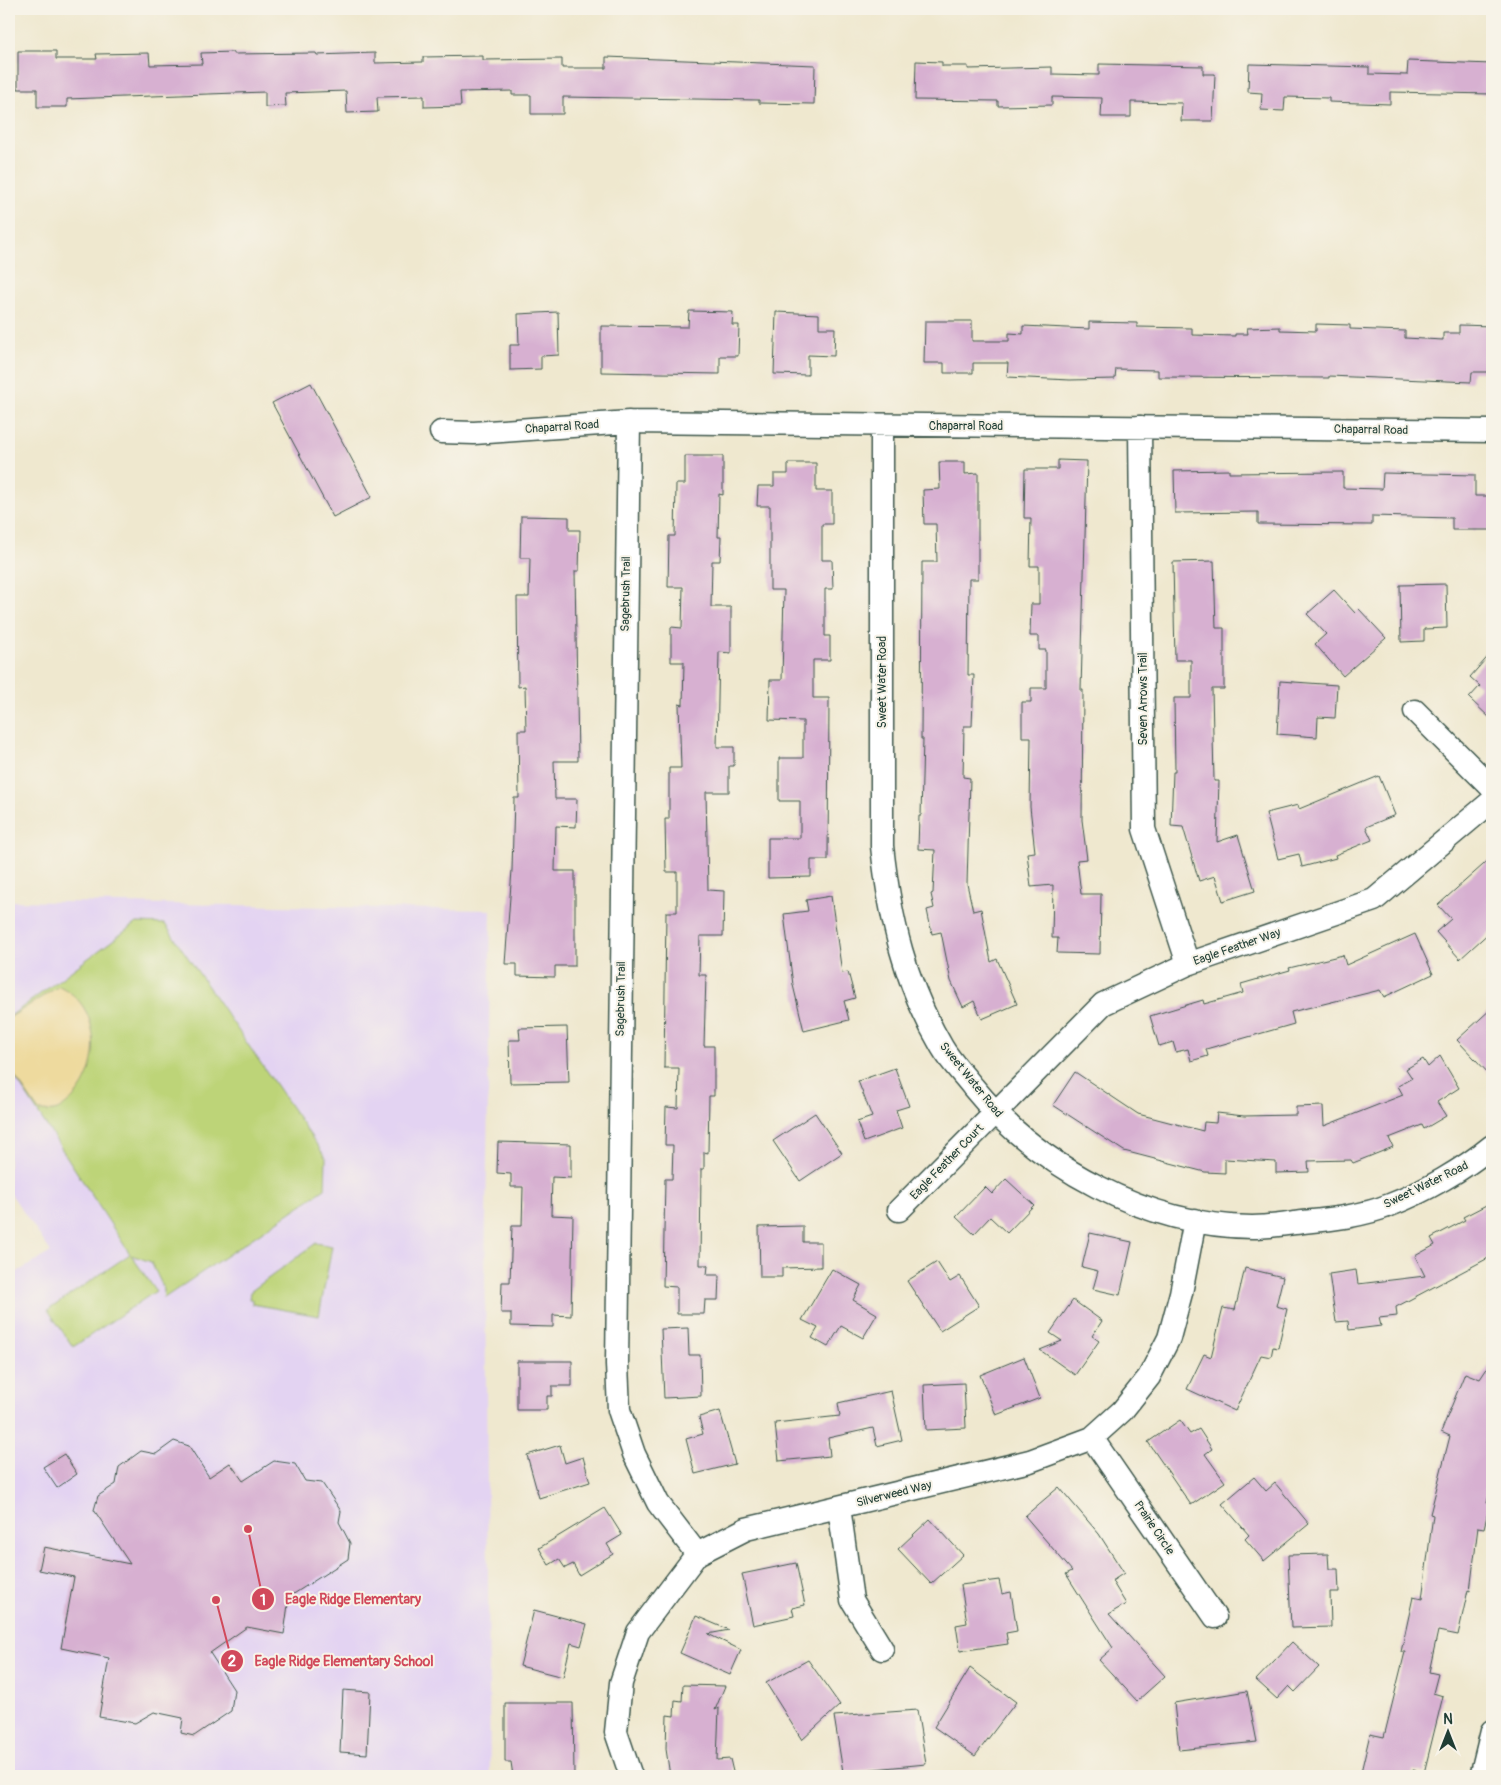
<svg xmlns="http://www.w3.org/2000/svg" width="1501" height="1785" font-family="Pangolin,sans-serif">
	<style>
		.built { fill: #e3d3f2 }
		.green { fill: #bdd478; stroke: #6e8856 }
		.sand { fill: #eeda9e; stroke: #868c69 }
		.building { fill: #d7b0d1 }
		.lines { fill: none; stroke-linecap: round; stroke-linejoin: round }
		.minor-casing { stroke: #3e574b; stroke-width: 25 }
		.minor { stroke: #fff; stroke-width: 22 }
		.labels { text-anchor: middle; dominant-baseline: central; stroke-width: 4; stroke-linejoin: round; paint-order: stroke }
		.street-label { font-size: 12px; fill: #1f3d34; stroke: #f7f3e8 }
		.leader { fill: none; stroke: #d1495b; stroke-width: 2 }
		.callout-dot { fill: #d1495b; stroke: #f7f3e8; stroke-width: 2 }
		.mark-label { font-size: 15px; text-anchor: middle; font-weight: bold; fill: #fff }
		.callout-label { font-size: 14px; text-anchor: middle; font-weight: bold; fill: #d1495b; stroke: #f7f3e8; stroke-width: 4; stroke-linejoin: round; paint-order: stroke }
	</style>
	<rect width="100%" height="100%" fill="#f7f3e8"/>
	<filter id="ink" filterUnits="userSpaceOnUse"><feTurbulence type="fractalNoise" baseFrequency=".02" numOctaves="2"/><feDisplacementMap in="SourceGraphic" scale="10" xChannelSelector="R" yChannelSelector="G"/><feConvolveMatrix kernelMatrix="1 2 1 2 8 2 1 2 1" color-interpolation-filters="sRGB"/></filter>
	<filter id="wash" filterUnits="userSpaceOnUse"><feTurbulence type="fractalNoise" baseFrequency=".0096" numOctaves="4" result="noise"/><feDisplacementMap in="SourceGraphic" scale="20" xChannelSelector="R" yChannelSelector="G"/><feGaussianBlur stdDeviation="1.12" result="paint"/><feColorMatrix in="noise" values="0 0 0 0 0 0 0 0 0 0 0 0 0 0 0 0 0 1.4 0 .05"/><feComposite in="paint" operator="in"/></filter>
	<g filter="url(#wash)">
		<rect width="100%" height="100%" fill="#efe8cf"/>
		<path class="built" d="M9 901 491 910 485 1281 490 1776H9V1277L51 1252 9 1191Z"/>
		<path class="green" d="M136 923 165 924 326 1158 325 1189 164 1298 162 1285 151 1262 131 1255 156 1291 73 1347 48 1310 130 1254 9 1068V1017Z
			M316 1243 332 1246 319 1316 252 1304V1299H249L250 1292Z"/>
		<path class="sand" d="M59 986C103 1006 103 1070 70 1101 66 1104 60 1110 54 1111 49 1112 44 1111 39 1111L9 1068V1018Z"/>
		<g id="blocks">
			<path class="building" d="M18 51H56V59H97L96 54 149 53 150 65 202 64 201 53 233 52V54L316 53 317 55 375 53V63L423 62V57L483 56V60L562 59V68H606V57L815 65 814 104 759 103V100L563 97V114H531V95H512V91L460 92 461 106 424 107V96L377 97 378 112 347 113 346 91 285 93 286 106 265 107V92L67 99V107H37V89H18Z
				M916 61 942 62V66H968V69L1052 67V74L1099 75V64L1203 66V74H1215L1213 121H1181L1182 103 1131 102V117H1101L1102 98 1052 97V105L998 106V101L915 100Z
				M1408 61 1492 64V94L1390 92V104L1329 102V98L1285 97 1284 111 1261 110 1262 93 1248 92 1249 64 1369 67V74L1407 75Z
				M689 311 733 312 732 325H739L738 356H720V374L601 372V326L688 327Z
				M558 312 559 355 541 356V369L510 370V345H519L518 314Z
				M776 312 819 314V328H835L834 356 808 355V375L774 374Z
				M925 321H972V341H1009V333L1023 334V326L1089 329V322L1137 323V327L1192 328V335L1235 336V334H1248L1247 328 1280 327V330L1316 331V324L1350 325V329L1405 331V338L1443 340V333H1459V325L1492 326 1491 372H1472L1471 382 1329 376V378L1158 377V370L1116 369 1115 379 1070 380 1007 377 1008 363H973V373H944V363H924Z
				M311 383 372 497 333 517 272 403Z
				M685 456H723V495L719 494 718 537H721L720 561H712L711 607H731V653L719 652 717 747H734V766H729V792H706L708 890 724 891 723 936H700L699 975H706L704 1046H714V1096H709L708 1153 704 1152V1169H701L700 1265H708L707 1275H719L718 1300H705L704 1314H677V1287L663 1286 665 1179H672L673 1145H665L666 1107 678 1108 679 1068H664L666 912H677V872H666L665 819H669V768H681L679 704 683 705 684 662H671V627L682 628 683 587H668L669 536H675L676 484H685Z
				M1058 460 1087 461 1081 690H1083L1082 820 1087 859 1077 860 1081 894H1101L1100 954 1057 953 1058 938H1052L1053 885 1031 887 1027 853 1035 852 1030 807 1031 737H1022V702H1031V688H1046V650H1039V636H1030L1031 604H1039V566H1030L1031 518H1024L1025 469H1058Z
				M939 462H965V474L978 473V579H969L968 675H974L972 726H964L963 777 970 778 967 884 973 911 981 909 991 962 997 959 1017 1004 982 1019 974 1001 963 1007 951 981 941 932 932 934 927 910 934 908 931 894 933 893 935 850 918 849 919 816H921L923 739H921L922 562H937L936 524H924L923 490 940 489Z
				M788 463H816V491H832V524H822V560H832L833 589H825V636H830V660H813V698H829L828 860H811V877L768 878V838H800V801H779V758H803V721L769 720 770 680H782L784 590H770V506H757L758 486H774V474H788Z
				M1229 470V473L1343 472V488L1382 489 1383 473 1475 475V496H1492V530H1452V518L1372 516V525L1258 524V512L1175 513 1174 471Z
				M521 516 569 517V530H580L579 571H575L578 761H554L555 799H577L576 827 556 826 555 871H575V966H555V977L517 976V964H505L512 870 514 798H519L518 730H526L525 686 518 687 517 597H529L530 558H520Z
				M1214 561 1216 628H1224V689H1212L1214 781H1219L1217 842 1238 835 1255 891 1223 901 1215 876 1199 881 1183 827 1171 826 1173 772H1175L1174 698H1191V660H1175L1173 562Z
				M1446 584 1447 628 1424 629V641L1401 642 1400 585Z
				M1334 590 1355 613 1359 609 1386 638 1343 676 1315 644 1326 634 1307 614Z
				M1492 652V720L1469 698 1480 686 1470 677Z
				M1280 681 1337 685 1335 718 1318 717 1317 737 1277 734Z
				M1379 776 1395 815 1366 827 1372 840 1335 855 1336 858 1302 867 1299 854 1278 859 1266 813 1298 805 1299 809Z
				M1492 857V930L1460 959 1436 932 1451 919 1438 905Z
				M831 896 842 973 848 972 855 998 844 1001 849 1020 804 1031 793 985 784 914 808 911 806 900Z
				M1415 934 1433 974 1384 997 1380 990 1291 1012 1294 1024 1206 1049 1208 1056 1191 1061 1188 1049 1176 1052 1173 1042 1159 1046 1150 1016 1203 1000 1204 1004 1243 993 1241 984 1290 970 1289 968 1343 955 1346 965Z
				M1492 1008V1077L1457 1040Z
				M567 1027 569 1082 510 1083 509 1040H520L519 1028Z
				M1440 1056 1459 1088 1437 1102 1446 1116 1424 1129 1422 1125 1389 1138 1393 1147 1353 1163 1351 1160 1308 1161 1309 1172 1276 1173V1162L1225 1159V1173L1205 1172 1124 1151 1053 1105 1075 1072 1138 1114 1203 1131 1204 1122 1216 1123 1217 1113 1244 1116 1296 1115V1107L1323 1106 1324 1126 1403 1095 1398 1086 1412 1078 1406 1069 1423 1059 1428 1067Z
				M895 1068 909 1106 896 1110 902 1128 864 1142 857 1122 872 1117 858 1081Z
				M815 1113 842 1153 800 1181 773 1141Z
				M498 1142 571 1144V1178L552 1177 551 1215 573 1216 571 1316 553 1315V1327L511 1326V1313H501L502 1282H510L512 1226H522L523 1187H511V1174L497 1173Z
				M1006 1179 1034 1205 1007 1233 990 1217 974 1234 956 1217 985 1187 992 1194Z
				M1492 1202V1256L1396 1307 1397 1316 1379 1318 1381 1326 1349 1330 1348 1321 1336 1322 1329 1274 1356 1270 1358 1284 1425 1276 1415 1256 1435 1245 1431 1238 1465 1220 1463 1217Z
				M803 1226V1242H821V1267L782 1268V1277H760L759 1227Z
				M1090 1233 1132 1242 1120 1295 1093 1289 1098 1271 1082 1267Z
				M937 1262 950 1282 960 1276 979 1306 940 1331 907 1281Z
				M1245 1268 1283 1277 1276 1306 1287 1309 1278 1348 1273 1347 1271 1357 1261 1355 1235 1411 1187 1389 1204 1354 1211 1357 1223 1308 1235 1310Z
				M832 1269 861 1285 853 1300 877 1314 863 1338 841 1326 828 1347 812 1338 818 1328 802 1320Z
				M1073 1300 1102 1321 1092 1336 1099 1341 1075 1375 1040 1350 1062 1341 1050 1333Z
				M688 1328 689 1355H700L701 1396 664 1398 661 1329Z
				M1024 1357 1040 1398 996 1415 980 1375Z
				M517 1361H572V1386H552V1396H547V1410H517Z
				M1492 1361V1483L1487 1503 1490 1504 1484 1528 1478 1527 1470 1591 1468 1590 1458 1635 1438 1631 1429 1672 1438 1674 1433 1693 1443 1696 1424 1773 1413 1770 1412 1776H1360L1370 1734 1384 1737 1405 1652H1401L1413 1597 1422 1599 1433 1515 1430 1514 1450 1436 1441 1432 1465 1373 1480 1379Z
				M964 1383 966 1428 926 1430 924 1385Z
				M891 1391 902 1440 877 1446 873 1428 828 1438 830 1456 779 1461 775 1423 840 1416 838 1403Z
				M720 1411 735 1464 695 1474 686 1439 703 1434 699 1417Z
				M1180 1420 1190 1434 1199 1429 1212 1449 1205 1454 1225 1482 1191 1505 1148 1442Z
				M174 1441 189 1446 209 1477 230 1463 243 1481 274 1461 295 1464 305 1481 322 1483 341 1511 339 1522 350 1543 348 1559 289 1597 284 1634 247 1627 210 1653 234 1690 231 1711 194 1736 181 1733 183 1718 154 1712 135 1723 99 1717 109 1658 61 1648 74 1577 39 1570 44 1547 130 1564 94 1510 98 1496 116 1484 119 1467 141 1451 156 1454Z
				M560 1445 565 1463 583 1457 590 1482 539 1498 527 1455Z
				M64 1454 77 1474 57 1488 43 1467Z
				M1254 1477 1266 1491 1275 1483 1309 1524 1264 1561 1245 1539 1249 1535 1222 1504Z
				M1059 1487 1099 1534 1124 1573 1112 1581 1126 1604 1109 1614 1165 1676 1137 1701 1099 1660 1113 1648 1066 1574 1072 1571 1025 1516Z
				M605 1508 622 1535 607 1544 613 1554 579 1575 573 1564 565 1568 559 1559 549 1565 539 1548Z
				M930 1519 963 1555 931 1584 898 1549Z
				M1328 1554 1329 1569H1338L1339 1592H1330L1331 1627 1291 1628 1288 1555Z
				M796 1563 805 1605 792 1608 794 1616 753 1625 742 1574Z
				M999 1580 1002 1594 1011 1592 1017 1631 1006 1633 1008 1644 960 1651 956 1625 967 1623 961 1585Z
				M534 1610 587 1624 581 1646 571 1643 563 1677 520 1666Z
				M696 1616 729 1630 708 1634 741 1650 730 1675 680 1653Z
				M1292 1642 1319 1667 1295 1692 1289 1686 1277 1699 1256 1680Z
				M808 1660 840 1705 802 1740 766 1683Z
				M970 1668 1016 1702 975 1756 934 1727Z
				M683 1685 725 1686 715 1710 719 1708 717 1760 730 1759 734 1776H670L666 1749 667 1715 674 1716 675 1700 682 1701Z
				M343 1690 370 1692 367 1754 340 1752Z
				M1247 1691 1257 1742 1179 1750 1174 1703Z
				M505 1703H573L574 1776H513L511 1762H505Z
				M917 1710 926 1764 843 1772 834 1716Z"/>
		</g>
	</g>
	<g filter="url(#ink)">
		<use href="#blocks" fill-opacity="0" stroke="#3e574b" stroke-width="1"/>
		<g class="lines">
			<g class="minor-casing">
				<path id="minor" d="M629 422 617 1364 619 1410 634 1454 658 1503 697 1554
					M882 425V846C890 919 905 984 942 1047 950 1061 963 1074 973 1087 1038 1167 1147 1226 1252 1227 1269 1227 1286 1224 1303 1222 1332 1219 1363 1216 1390 1205 1424 1192 1464 1169 1492 1146
					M1140 427 1144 829 1188 964
					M441 432 474 433 629 422 1492 431
					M1415 711 1492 788
					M899 1210 1103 1004 1188 964 1374 900 1492 801
					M1092 1438 1215 1617
					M839 1507 852 1600 882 1649
					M631 1776 616 1732 621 1683 638 1632 697 1554 746 1529 1030 1461 1092 1438 1122 1411 1149 1377 1169 1338 1181 1293 1195 1220
					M1481 1776 1492 1731"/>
			</g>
			<use href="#minor" class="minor"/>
		</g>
	</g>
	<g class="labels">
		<g class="street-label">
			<text x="966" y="426">Chaparral Road</text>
			<text transform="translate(562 427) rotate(-4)">Chaparral Road</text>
			<text transform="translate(1371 430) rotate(1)">Chaparral Road</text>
			<text transform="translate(626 594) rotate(-89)">Sagebrush Trail</text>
			<text transform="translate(882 682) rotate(-90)">Sweet Water Road</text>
			<text transform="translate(1143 699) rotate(-90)">Seven Arrows Trail</text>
			<text transform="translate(1237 947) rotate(-19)">Eagle Feather Way</text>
			<text transform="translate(621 999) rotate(-89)">Sagebrush Trail</text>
			<text transform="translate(971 1080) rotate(51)">Sweet Water Road</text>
			<text transform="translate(947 1162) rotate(-46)">Eagle Feather Court</text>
			<text transform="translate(1426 1185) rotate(-26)">Sweet Water Road</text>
			<text transform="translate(894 1494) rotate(-14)">Silverweed Way</text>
			<text transform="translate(1154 1528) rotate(56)">Prairie Circle</text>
		</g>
	</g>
	<path class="leader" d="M248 1529L263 1599M216 1600L232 1661"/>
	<g class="callout-dot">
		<circle cx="248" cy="1529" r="5"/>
		<circle cx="216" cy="1600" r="5"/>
		<circle cx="263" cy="1599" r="12"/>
		<circle cx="232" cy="1661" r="12"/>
	</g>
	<g class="mark-label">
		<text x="263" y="1605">1</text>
		<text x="232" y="1666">2</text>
	</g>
	<g class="callout-label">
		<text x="353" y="1604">Eagle Ridge Elementary</text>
		<text x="344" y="1666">Eagle Ridge Elementary School</text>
	</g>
	<rect width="1501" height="1785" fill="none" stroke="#f7f3e8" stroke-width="30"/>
	<g transform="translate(1448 1732)" stroke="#f7f3e8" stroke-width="4" paint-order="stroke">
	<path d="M0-4L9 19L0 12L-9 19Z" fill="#1f3d34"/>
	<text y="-8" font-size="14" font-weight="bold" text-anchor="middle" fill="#1f3d34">N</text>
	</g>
</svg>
